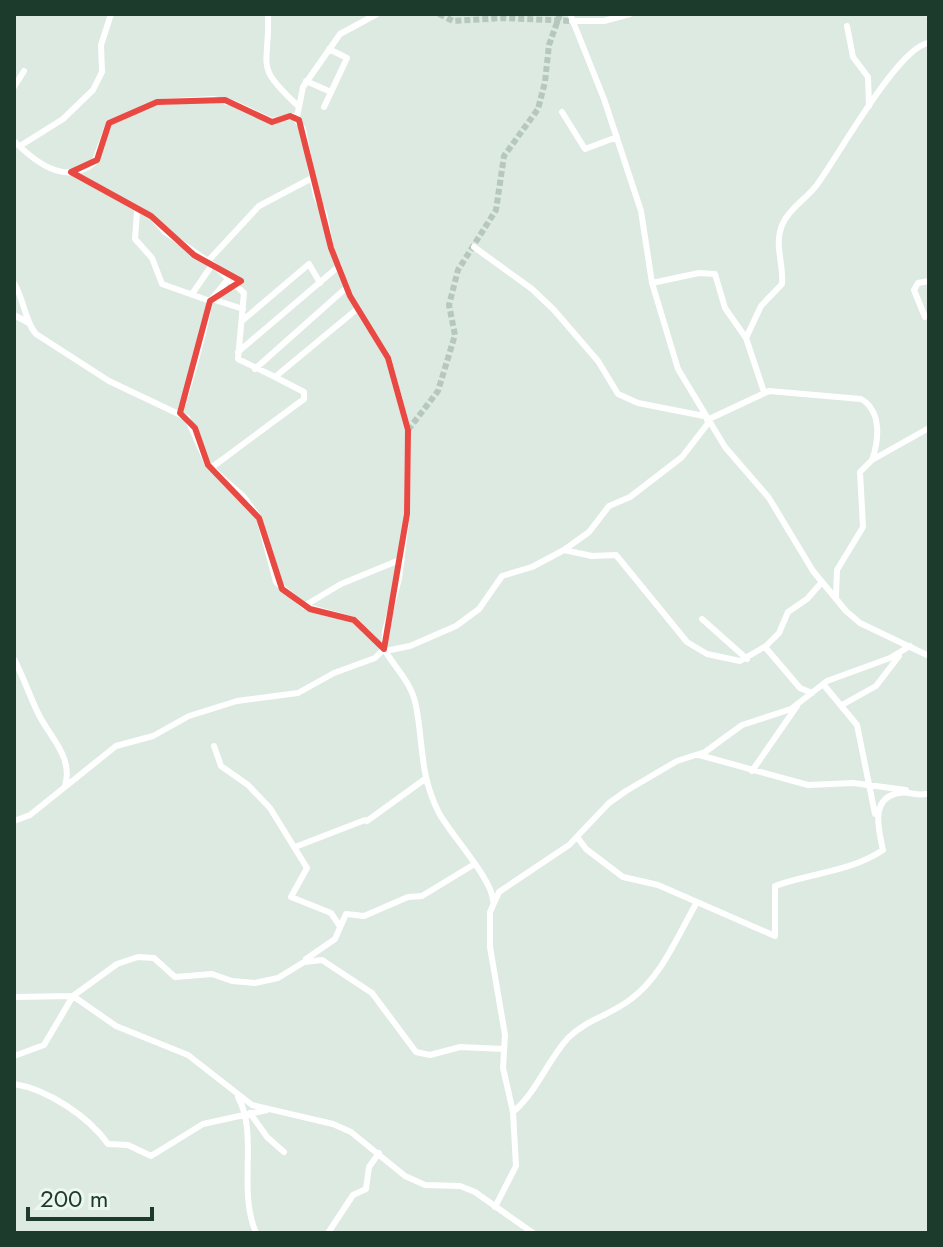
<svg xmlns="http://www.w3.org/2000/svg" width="943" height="1247" font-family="Jost,sans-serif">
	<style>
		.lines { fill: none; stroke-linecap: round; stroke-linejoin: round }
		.minor-tunnel { stroke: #b6c7bd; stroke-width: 6; stroke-dasharray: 6 3; stroke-linecap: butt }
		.minor { stroke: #fff; stroke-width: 6 }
		.marked { fill: none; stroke: #e84942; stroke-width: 6; stroke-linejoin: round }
	</style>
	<rect width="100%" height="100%" fill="#dceae1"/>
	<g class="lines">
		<path class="minor-tunnel" d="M439 14 453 21 503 18 572 21
			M408 430 438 391 455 335 449 305 458 270 496 210 504 156 538 109 545 82 549 45 560 14"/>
		<path class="minor" d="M268 14C270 69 253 64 297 105
			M570 14 604 99 641 211 652 283 678 369 725 447 769 498 813 571 846 611 860 623 929 656
			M928 14 929 15
			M572 21H604L630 14
			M847 26 853 57 868 77 869 106
			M306 81 331 92
			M14 87 24 71
			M324 107 347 58 329 49
			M562 112 585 149 617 137
			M297 117 303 87 340 34 377 14
			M14 141C35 162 65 186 94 163L109 123 157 102 213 99 233 103 272 121 294 116 303 129 316 196 324 213 331 248 350 296 388 358 408 430 407 514 399 579 385 631 384 649C395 668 412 683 416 706 424 747 419 773 439 813 451 835 493 880 493 901
			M20 146 63 119 93 90 102 72 101 45 111 14
			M71 172 151 216 165 232 208 261 259 206 312 178
			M137 211 135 239 152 258 162 284 210 301C203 339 192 376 180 413
			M474 247 532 289 554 310 598 361 618 394 638 403 704 416
			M209 261 244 293 238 359 275 377 357 309
			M14 283C24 299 25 322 36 334L109 381 187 418 208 465 244 497 259 518 276 582 304 606 354 620 384 649
			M652 283 699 273 715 274 725 308 746 338 764 392
			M192 294 212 265
			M212 299 243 309
			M210 301 230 277
			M14 315 29 323
			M925 317 914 290 918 283 929 281
			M242 321 309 264 320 283
			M746 338 761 306 782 284C784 263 773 244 783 223 790 208 806 199 816 186 836 160 899 45 929 43
			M238 352 339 266
			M255 369 346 288
			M707 420 769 391 861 399C882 411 879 440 872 460
			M211 468 304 399V392L275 377
			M564 550 592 556 616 555 687 642 707 654 740 661 766 646 779 633 788 612 807 599 822 582
			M836 596 837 570 863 527 860 472 872 460 929 428
			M304 606 341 584 402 559
			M702 619 747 659
			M765 647 800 688 812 693
			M385 651 410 646 456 626 479 609 502 576 532 567 564 550 589 532 609 506 630 497 682 457 709 422
			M14 659C23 676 29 694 37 711 48 736 74 756 65 786
			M823 684 857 725 875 814
			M842 705 876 686 899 656
			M214 746 221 766 248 785 270 808 307 868 291 897 331 913 339 925
			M699 755 808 785 853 783 906 790
			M752 771 797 706
			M14 821 30 815 116 746 153 736 189 716 237 701 298 693 334 673 375 658 384 649
			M367 821 425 779
			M578 838 586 849 623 877 658 885 775 936V886C811 873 850 872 883 850 879 831 869 798 899 793 908 791 916 796 926 794
			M295 847 365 820
			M306 959 335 939 346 914 364 916 408 897 422 896 473 865
			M14 997 73 996 116 1026 188 1055 252 1105 333 1124 351 1132 405 1176 425 1185 460 1186 475 1192 533 1233
			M14 1056 44 1045 73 996 117 964 138 957 154 958 175 977 212 974 232 981 255 983 278 978 304 962 322 960 372 993 416 1052 430 1055 460 1047 504 1049
			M14 1084C47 1089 88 1116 108 1144L128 1145 151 1156 203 1124 267 1110
			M238 1097C259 1135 237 1189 256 1233
			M513 1112C537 1092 547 1061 568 1038 587 1019 611 1015 631 999 662 976 678 935 697 902
			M250 1113 267 1137 284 1152
			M495 1207 516 1166 513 1112 503 1068 505 1035 490 947V912L499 892 569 845 609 803 626 791 677 761 705 752 742 725 791 709 827 681 890 658 910 646
			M328 1233 353 1195 366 1189 369 1167 379 1153"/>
	</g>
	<path class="marked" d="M225 100 272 122 290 116 299 120 331 248 350 296 388 358 408 430 407 514 384 649 354 620 310 609 282 589 259 518 208 465 195 428 180 413 210 301 241 281 194 255 151 216 71 172 97 160 109 123 157 102Z"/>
	<rect width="943" height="1247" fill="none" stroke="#1d3b2c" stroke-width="32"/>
	<path d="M28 1207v12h124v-12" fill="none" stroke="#1d3b2c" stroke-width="4"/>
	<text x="40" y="1207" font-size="24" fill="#1d3b2c" stroke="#ecf7ef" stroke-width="6" paint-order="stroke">200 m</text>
</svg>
